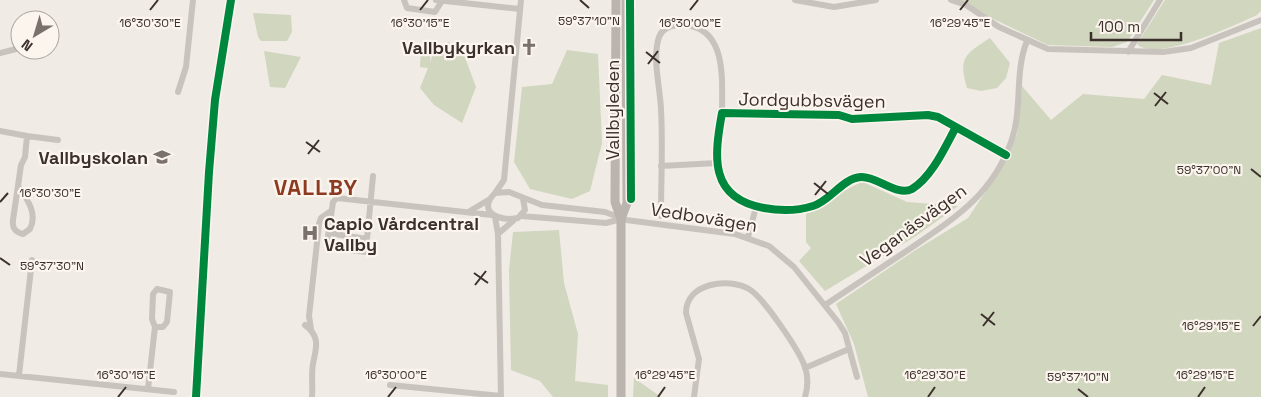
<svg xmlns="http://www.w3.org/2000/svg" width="1261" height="397" font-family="'Space Grotesk',sans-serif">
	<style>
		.green { fill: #d1d6bf }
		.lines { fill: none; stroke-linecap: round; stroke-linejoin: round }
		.minor { stroke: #c9c3be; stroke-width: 6 }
		.secondary { stroke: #bab3ae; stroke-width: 9 }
		.cycleway-casing { stroke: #fbf5ee; stroke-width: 11 }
		.cycleway { stroke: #00873e; stroke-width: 8 }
		.ticks { fill: none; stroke: #3b302b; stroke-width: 2 }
		.labels { text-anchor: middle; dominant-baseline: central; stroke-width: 4.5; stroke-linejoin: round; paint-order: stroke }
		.poi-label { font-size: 18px; font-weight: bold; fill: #3b302b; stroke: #fbf5ee; text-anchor: end }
		.street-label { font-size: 18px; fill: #3b302b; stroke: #fbf5ee }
		.district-label { font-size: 22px; font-weight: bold; letter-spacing: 1px; fill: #8c3b22; stroke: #fbf5ee }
		.ticks-label { font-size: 12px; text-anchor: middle; fill: #3b302b; stroke: #fbf5ee; stroke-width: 4.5; stroke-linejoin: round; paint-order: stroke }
	</style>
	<rect width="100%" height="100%" fill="#f0ebe5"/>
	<path class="green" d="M954 0H1154L1127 42 1112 47 1048 45Z
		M1165 0H1261V11L1257 15C1235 25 1156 63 1137 44Z
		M253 13 291 15 292 32 287 41H261L258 37Z
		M1261 28V397H868L854 344 836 304 914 251 968 218 1008 158 1017 134 1022 86 1051 120 1083 94 1144 99 1162 75 1211 85 1219 43Z
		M990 38 1010 63 1006 78 997 88 981 91 967 88C958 58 965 54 990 38Z
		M449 42 464 55 476 87 462 123 434 105 420 88 428 68 420 67 421 46 431 47 430 62 436 47Z
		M567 50 598 54 602 143 590 191 572 199 530 189 514 162 522 87 552 84Z
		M264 51 301 57 285 88 270 87Z
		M863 182 907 202 958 206 916 236 825 291 799 261 811 248 806 242V213C828 207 841 189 863 182Z
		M559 230 564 283 578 334 575 381 608 385V397H553L540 381 511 370 509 270 513 232Z
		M634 378 661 397H633Z"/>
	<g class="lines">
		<path class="minor" d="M404 0 407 8 435 12 442 1
			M436 0 520 9
			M795 0 834 7 876 0
			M951 0 966 5 999 27 1048 49 1163 52 1191 48 1261 20
			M1128 52 1160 0
			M0 53 20 48
			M178 92 186 67 193 0
			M956 127C945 147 932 177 912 189 897 197 877 176 861 177 843 178 830 201 813 206 797 211 780 211 764 208 709 198 714 157 722 113L839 115 852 119 928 115 938 117 1006 155
			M0 131 27 136 25 157 21 165 13 220C12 228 15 232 23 234L30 229C38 213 27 199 18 186
			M27 136 58 140
			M661 166 717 163
			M495 193 504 180 521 0
			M523 199 525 210 518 218C500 222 476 212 495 193L509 192 542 205 605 212 626 220 735 234 769 246 794 267 838 322 845 333 857 377
			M470 211 490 199
			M522 216 606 223 621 219
			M661 216C661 181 663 145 661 109 660 87 652 58 659 37 662 29 669 26 677 25 728 22 722 79 722 113
			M495 217 498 234 501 397
			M329 228 334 234 367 239 373 176
			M498 234 514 220
			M748 237 756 207
			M367 239 366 252 333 248 327 243 333 202 337 198 492 215
			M825 305C854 286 882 267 911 248 955 218 992 195 1011 142 1023 109 1014 73 1027 41
			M305 325C321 337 316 348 313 364 311 375 313 386 312 397
			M311 329 309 316 319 224 321 218 331 211
			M805 368 849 349
			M0 374 174 392
			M19 375 32 260
			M390 385 501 396
			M148 389 155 327 152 319 153 294 157 289 170 292 167 322 163 327H155
			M694 397 699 359 686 313C686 283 728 277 749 289 763 297 799 350 805 367 808 376 808 387 805 397"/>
		<path class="secondary" d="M616 0 615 202 621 219V397
			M621 219 627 203 626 0"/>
		<g class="cycleway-casing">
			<path id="cycleway" d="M630 0 631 199
				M956 127C945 147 932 177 912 189 897 197 877 176 861 177 843 178 830 201 813 206 797 211 780 211 764 208 709 198 714 157 722 113L839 115 852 119 928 115 938 117 1006 155
				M196 397 209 172 215 100 231 0"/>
		</g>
		<use href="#cycleway" class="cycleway"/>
	</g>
	<path class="ticks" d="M580 0 589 8M150 10 158 0M420 10 428 0M690 10 698 0M960 10 968 0M646 52 660 63M648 64 658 51M1154 93 1168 104M1155 106 1166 92M306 142 320 152M308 154 319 140M1251 169 1261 177M814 183 828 194M815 195 826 181M0 202 8 193M0 258 10 265M474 273 488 283M475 285 486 271M981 314 995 325M983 326 994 312M1253 326 1261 316M1078 389 1088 397M118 397 126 387M388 397 396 387M658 397 665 387M928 397 935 387M1198 397 1205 387"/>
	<defs>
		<g id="church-bare" transform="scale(1.35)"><path d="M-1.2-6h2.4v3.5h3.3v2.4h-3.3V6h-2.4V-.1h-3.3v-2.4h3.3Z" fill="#7a716c" stroke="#fbf5ee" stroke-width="2.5" paint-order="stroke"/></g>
		<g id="school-bare" transform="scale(1.35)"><path d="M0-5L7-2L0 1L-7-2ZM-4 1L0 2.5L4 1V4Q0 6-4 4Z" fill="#7a716c" stroke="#fbf5ee" stroke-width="2.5" paint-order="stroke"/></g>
		<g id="hospital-bare" transform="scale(1.35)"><path d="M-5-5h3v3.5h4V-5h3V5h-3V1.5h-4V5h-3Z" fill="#7a716c" stroke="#fbf5ee" stroke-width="2.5" paint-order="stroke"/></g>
	</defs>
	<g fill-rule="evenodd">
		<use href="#church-bare" x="529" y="47"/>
		<use href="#school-bare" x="162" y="157"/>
		<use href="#hospital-bare" x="310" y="233"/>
	</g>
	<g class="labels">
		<g class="poi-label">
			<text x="515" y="47">Vallbykyrkan</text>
			<text x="148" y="157">Vallbyskolan</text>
			<text x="324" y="223" text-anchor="start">Capio Vårdcentral<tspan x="324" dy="21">Vallby</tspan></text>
		</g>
		<g class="street-label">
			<text transform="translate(812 100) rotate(1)">Jordgubbsvägen</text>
			<text transform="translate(612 110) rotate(-90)">Vallbyleden</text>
			<text transform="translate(704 217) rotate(9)">Vedbovägen</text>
			<text transform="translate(913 225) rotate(-36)">Veganäsvägen</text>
		</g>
		<g class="district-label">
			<text x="316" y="187">VALLBY</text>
		</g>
	</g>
	<g class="ticks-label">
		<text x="589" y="25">59°37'10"N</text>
		<text x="150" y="27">16°30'30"E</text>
		<text x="420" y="27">16°30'15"E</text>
		<text x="690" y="27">16°30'00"E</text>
		<text x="960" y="27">16°29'45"E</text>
		<text x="1209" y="174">59°37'00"N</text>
		<text x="50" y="197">16°30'30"E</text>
		<text x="52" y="270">59°37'30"N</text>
		<text x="1211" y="330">16°29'15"E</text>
		<text x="126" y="379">16°30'15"E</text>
		<text x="396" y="379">16°30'00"E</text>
		<text x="665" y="379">16°29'45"E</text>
		<text x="935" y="379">16°29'30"E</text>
		<text x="1205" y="379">16°29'15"E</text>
		<text x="1078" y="381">59°37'10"N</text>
	</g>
	<g transform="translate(35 35) rotate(218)"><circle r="24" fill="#fbf5ee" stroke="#aea6a0"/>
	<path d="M0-4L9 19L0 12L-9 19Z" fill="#7a716c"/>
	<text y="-8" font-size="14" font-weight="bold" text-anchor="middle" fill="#3b302b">N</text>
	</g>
	<path d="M1091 32v8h90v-8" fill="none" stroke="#3b302b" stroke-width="2.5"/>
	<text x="1098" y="32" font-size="15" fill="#3b302b" stroke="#fbf5ee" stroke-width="4" paint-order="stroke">100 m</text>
</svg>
